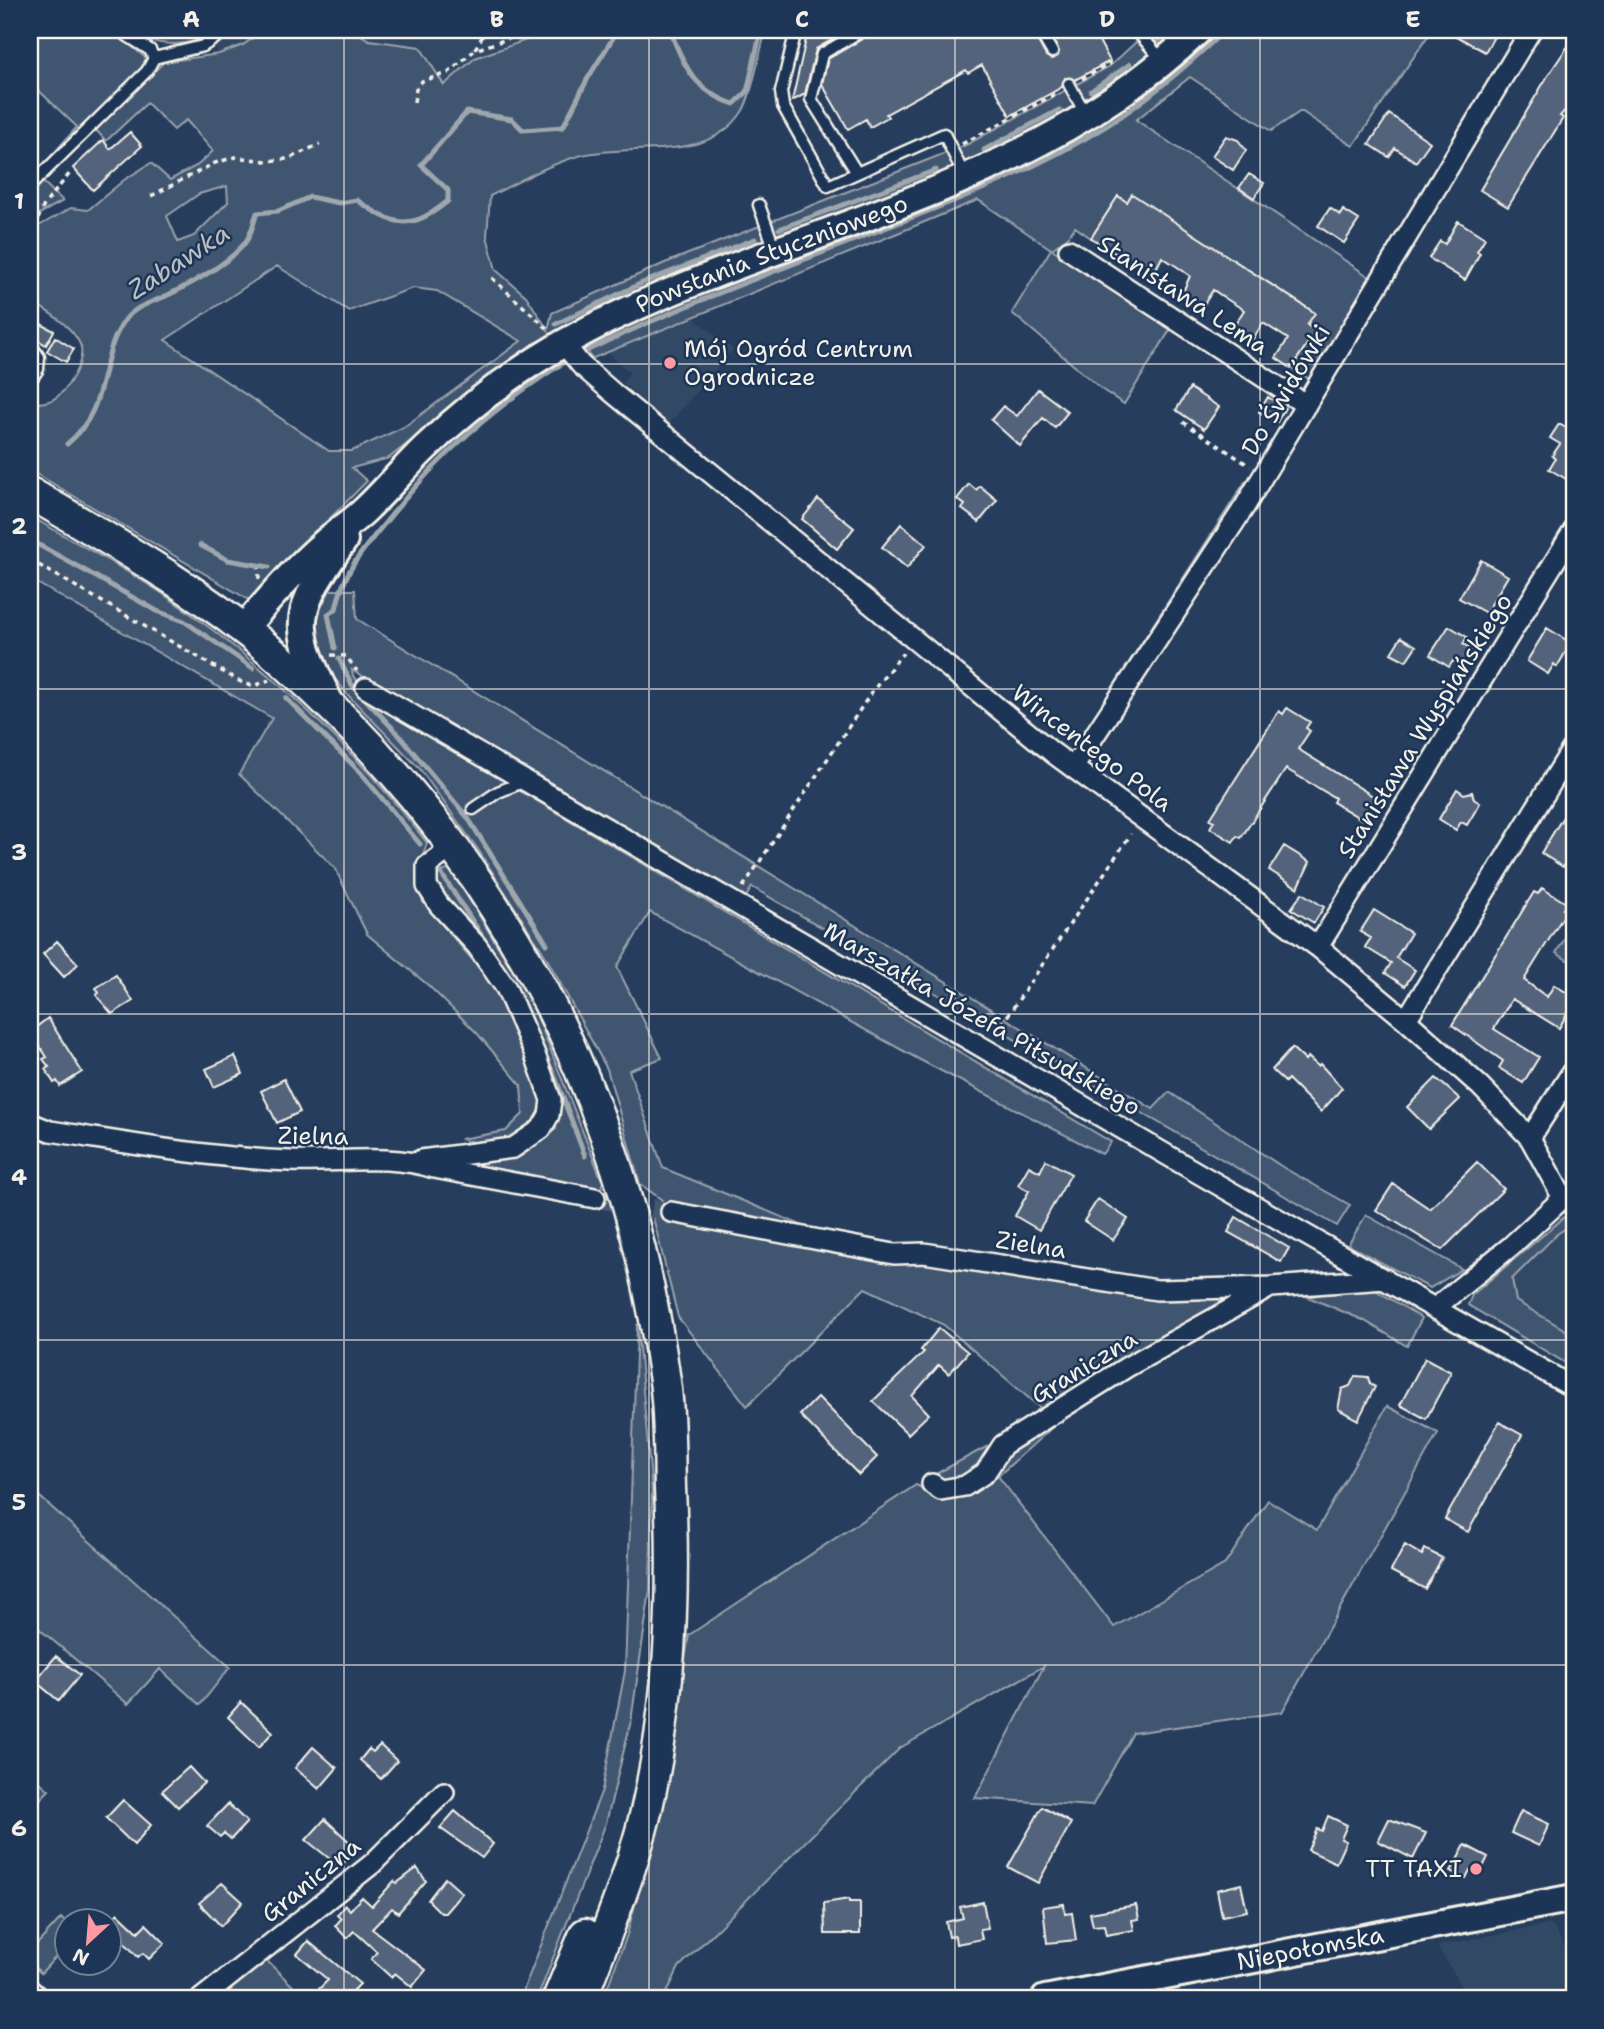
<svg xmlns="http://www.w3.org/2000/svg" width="1604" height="2029" font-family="'Shantell Sans',sans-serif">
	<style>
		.built { fill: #334966 }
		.green { fill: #40546f; stroke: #9aa2ac; stroke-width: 2; fill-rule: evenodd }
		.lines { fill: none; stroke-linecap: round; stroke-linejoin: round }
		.stream { stroke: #9fa7ae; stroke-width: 5 }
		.building { fill: #52647b; stroke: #f4f1e8; stroke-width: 2 }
		.minor-tunnel { stroke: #455872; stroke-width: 19; stroke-dasharray: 19 10; stroke-linecap: butt }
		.service-casing { stroke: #f4f1e8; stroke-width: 15 }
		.minor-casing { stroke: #f4f1e8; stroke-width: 24 }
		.secondary-casing { stroke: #f4f1e8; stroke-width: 32 }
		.primary-casing { stroke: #f4f1e8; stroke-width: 35 }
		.path { stroke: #f4f1e8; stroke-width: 3.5; stroke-dasharray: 5 5; stroke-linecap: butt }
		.service { stroke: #1d3557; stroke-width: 10 }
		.minor { stroke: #1d3557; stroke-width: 19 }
		.secondary { stroke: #1d3557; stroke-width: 26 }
		.primary { stroke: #1d3557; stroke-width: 30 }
		.grid { fill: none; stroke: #f4f1e8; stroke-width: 2; stroke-opacity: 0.55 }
		.poi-dot { fill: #ff9aa2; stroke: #1d3557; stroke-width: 2.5 }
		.labels { text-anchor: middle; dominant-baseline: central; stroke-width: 5; stroke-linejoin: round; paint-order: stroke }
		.street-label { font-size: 24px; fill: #f4f1e8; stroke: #1d3557 }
		.poi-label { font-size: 24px; fill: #f4f1e8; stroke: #1d3557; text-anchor: start }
		.water-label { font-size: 26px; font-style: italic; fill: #bcbfc2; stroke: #1d3557 }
		.neatline { fill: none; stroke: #f4f1e8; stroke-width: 2.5 }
		.grid-label { font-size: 23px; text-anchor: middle; font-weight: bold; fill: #f4f1e8 }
	</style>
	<rect width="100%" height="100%" fill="#263d5d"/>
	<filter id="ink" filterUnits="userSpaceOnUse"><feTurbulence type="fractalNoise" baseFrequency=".0143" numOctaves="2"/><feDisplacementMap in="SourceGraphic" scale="14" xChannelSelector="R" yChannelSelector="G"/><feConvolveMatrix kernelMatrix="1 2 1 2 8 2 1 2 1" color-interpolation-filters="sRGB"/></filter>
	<g filter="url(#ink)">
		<path class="built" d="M214 30H277L260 33 243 45 219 54 208 35Z
			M353 30H555L475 58 444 85 420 47 369 40Z
			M693 317 733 350 669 424 622 382 630 373 607 352Z
			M1574 1223V1335L1516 1301 1512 1279 1557 1234Z
			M1551 1924 1574 1961V1999H1470L1437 1946Z"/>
		<path class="green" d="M30 30H112L147 59 145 66 30 180 77 127 30 82Z
			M128 30H214C190 50 152 47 128 30Z
			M277 30H353L369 40 420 47 444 85 475 58 555 30H766C760 49 752 97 742 112 707 165 632 142 582 155 549 164 520 181 490 196L487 236 496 270 526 296 548 330 552 313 665 263 966 145 1110 66 1149 30H1185L1072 115 998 152 697 270 476 389 389 458 352 468 367 481 249 600 30 470V404C37 403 45 403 52 400 66 393 87 360 80 344 71 324 47 312 30 300V231L71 208 88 210 124 180 151 163 170 180 198 165 213 151 186 120 174 130 147 103 106 141 95 129 164 62 219 54 243 45 260 33ZM227 186 228 202 194 236 178 242 167 216 199 194ZM277 266 349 311 413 288 437 291 521 341 404 427 352 451H329L165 340Z
			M1219 30H1432L1353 146 1301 111 1271 131 1190 77 1136 120 1371 278 1309 379 1291 368 1316 331 1307 325 1314 312 1283 292H1257L1264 280 1132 195 1127 202 1118 197 1091 238 1075 227 1068 237 1052 249 1172 327 1124 404 1104 391 1012 313 1051 249 978 200 591 359 585 343 685 299 1011 171 1090 130 1160 79Z
			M42 181 63 201 30 219V192Z
			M1245 482 1250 486 1075 760 1069 756Z
			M30 516C74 542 121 566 163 594 263 663 354 747 427 843L417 873 423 902 505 998 525 1045 541 1103 535 1123 518 1138 488 1145 460 1139 506 1131 523 1114 521 1085 477 1033 429 986 367 934 335 868 239 774 272 718 30 579Z
			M330 590H355L357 619 1153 1109 1169 1092 1284 1168 1350 1205 1337 1226 752 887 746 897 352 670 353 676 381 708 1111 1142 1102 1154 922 1061 650 912 617 967 662 1058 629 1070 663 1168 811 1229 810 1234 660 1206 662 1200 640 1184 607 1069 546 957 479 851 419 768 348 695 317 656 310 628Z
			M451 869 532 1003 603 1183 599 1191 453 1163C495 1157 522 1156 556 1129 559 1037 487 959 436 889L435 874Z
			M1574 924V964L1556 953Z
			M1574 1209V1223L1557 1234 1512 1279 1516 1301 1574 1335V1368L1468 1305 1472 1295Z
			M1366 1215 1462 1269 1430 1288 1348 1245Z
			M653 1217 841 1250 881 1262 925 1261 1238 1297 1046 1413 944 1325 865 1288 747 1406 678 1317Z
			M1367 1285 1422 1318 1407 1346 1363 1320 1308 1297Z
			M637 1324 652 1491 650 1590 631 1721 606 1823 537 1999H520L602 1790 625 1671Z
			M1387 1406 1438 1433 1282 1712 1133 1733 1092 1806 975 1798 1044 1666 900 1748 679 1967 664 1999H603L627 1935 662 1801 689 1635 916 1485 947 1500 967 1495 995 1473 1010 1453 1057 1423 998 1476 1114 1627 1225 1564 1268 1500 1317 1530Z
			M1003 1438 976 1474 943 1485 930 1477Z
			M30 1488 230 1667 200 1705 160 1669 128 1704 30 1621Z
			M32 1775 49 1790 30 1810V1777Z
			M61 1918 66 1923V1946L41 1973 30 1963V1952Z
			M264 1958 306 1999H212Z"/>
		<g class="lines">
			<path class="stream" d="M670 30C684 67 695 91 734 104L747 92 761 30
				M1156 43 1170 30
				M1091 91 1130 64
				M984 150 1059 110
				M779 229 936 170
				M556 324 642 283 755 239
				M586 351C680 306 778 270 875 232 955 201 1033 171 1106 126 1149 99 1188 65 1225 30
				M67 444C111 408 97 358 125 320 136 305 154 302 170 294 191 284 237 259 248 238 252 231 254 221 257 213L278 211 310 197 339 203 357 200C395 227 411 231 448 201V190L421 165 467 112 512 119 523 130 563 127 588 78 618 30
				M30 540 157 611 184 621 253 668
				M200 545 228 560 269 567
				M335 648 328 614 336 609C344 569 364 549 389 518 441 453 493 408 563 363
				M339 659 352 685 399 735 468 818 547 944
				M286 698 360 772 420 844
				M441 873 514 985
				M520 997 557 1082 585 1156"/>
		</g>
		<path class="building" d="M808 30H849L816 49 805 94 792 101Z
			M870 30H1032L1046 56 1051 59 1058 56 1059 51 1047 30H1093L1110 61 1075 80 1065 78 1062 87 1010 116 982 65 968 73 966 70 886 114 888 117 870 127 866 119 848 129 822 84 828 59 867 36Z
			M1445 30H1498L1485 52Z
			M1574 37V100L1560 116 1563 118 1508 207 1480 190 1547 77Z
			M1389 114 1430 142 1416 162 1395 148 1389 157 1369 144Z
			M130 132 142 146 93 190 73 168 103 140 110 149Z
			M1226 136 1238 140 1246 150 1233 170 1212 156Z
			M1249 174 1264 183 1254 198 1239 188Z
			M1132 194 1315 313 1307 325 1316 331 1291 368 1276 358 1288 339 1263 323 1251 342 1232 329 1244 310 1228 300 1213 290 1201 309 1181 296 1190 276 1179 268 1162 257 1152 277 1091 238 1118 196 1127 202Z
			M1330 208 1340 215 1343 210 1359 220 1344 243 1318 226Z
			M1458 221 1485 238 1477 251 1480 253 1465 280 1429 258 1440 241 1445 244Z
			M30 318 54 331 46 345 30 335Z
			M55 337 74 349 66 362 47 351Z
			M1190 388 1219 407 1204 429 1176 410Z
			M1038 389 1068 412 1055 428 1043 418 1020 446 991 420 1003 406 1017 416Z
			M1268 397 1285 408 1277 422 1259 412Z
			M1574 420V466L1566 479 1549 469 1555 459 1552 456 1560 444 1550 438 1559 424 1568 429Z
			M969 484 976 490 980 486 997 500 979 522 962 509 965 505 957 499Z
			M818 499 854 528 837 549 802 519Z
			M901 524 926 545 907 568 882 547Z
			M1481 560 1508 576 1486 613 1459 598Z
			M1449 626 1467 637 1463 644 1472 649 1462 666 1453 661 1449 667 1430 655Z
			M1547 628 1571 643 1557 667 1554 664 1548 674 1527 661Z
			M1401 637 1416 646 1406 661 1391 653Z
			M1287 708 1310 722 1306 728 1310 731 1298 749 1376 798 1363 820 1333 802 1335 798 1286 769 1241 838 1237 836 1233 842 1210 828 1214 821 1210 819 1279 711 1283 714Z
			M1457 789 1464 794 1472 792 1474 799 1480 803 1467 825 1461 822 1456 830 1439 819Z
			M1563 817 1574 824V854L1563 867 1541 853Z
			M1284 846 1310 862 1298 888 1269 870Z
			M1542 888 1566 903 1563 909 1566 912 1524 980 1547 997 1554 985 1574 997V1002L1559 1028 1512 999 1494 1029 1539 1057 1523 1083 1499 1068 1503 1061 1452 1025 1534 892 1538 894Z
			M1302 893 1324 907 1314 923 1291 909Z
			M1374 910 1411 933 1396 958 1415 970 1405 986 1385 973 1391 963 1365 947 1371 938 1360 932Z
			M57 941 78 964 64 977 43 954Z
			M116 975 133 1001 112 1014 96 995 99 993 96 988Z
			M48 1018 82 1072 60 1086 57 1081 54 1083 45 1069 49 1067 43 1059 47 1057 30 1032Z
			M1292 1048 1305 1060 1308 1057 1318 1066 1320 1064 1342 1088 1321 1112 1288 1079 1285 1082 1272 1070Z
			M235 1056 243 1074 214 1087 206 1069Z
			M1436 1078 1460 1099 1429 1129 1407 1107Z
			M284 1079 300 1112 277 1123 261 1091Z
			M1046 1160 1071 1174 1039 1230 1015 1216 1029 1191 1018 1185 1029 1166 1040 1172Z
			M1477 1162 1504 1189 1442 1250 1376 1210 1393 1184 1430 1209Z
			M1098 1199 1128 1219 1113 1240 1084 1221Z
			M1236 1217 1289 1248 1281 1262 1228 1232Z
			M939 1328 968 1352 949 1374 939 1365 912 1396 929 1414 908 1434 873 1401 924 1352 921 1350Z
			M1425 1358 1451 1372 1426 1419 1400 1405Z
			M1355 1376 1368 1377 1370 1384 1375 1387 1358 1420 1338 1409 1342 1389 1350 1386Z
			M818 1397 877 1457 859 1475 800 1415Z
			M1499 1422 1522 1435 1468 1532 1445 1519Z
			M1405 1545 1422 1555 1425 1549 1442 1558 1425 1589 1391 1571Z
			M56 1656 80 1675 59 1701 35 1681Z
			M241 1702 273 1732 259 1747 228 1717Z
			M380 1745 397 1761 381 1779 360 1760 369 1749 373 1752Z
			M313 1747 337 1768 319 1789 295 1768Z
			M189 1767 204 1783 178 1807 162 1791Z
			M123 1800 151 1825 134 1845 106 1818Z
			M228 1804 247 1822 231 1839 224 1833 220 1837 207 1826Z
			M1042 1807 1071 1823 1038 1883 1008 1867Z
			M455 1811 493 1844 482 1858 440 1828Z
			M1521 1811 1549 1824 1539 1846 1511 1833Z
			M1328 1816 1347 1825 1341 1839 1346 1841 1336 1863 1308 1850 1317 1829 1322 1831Z
			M325 1819 357 1849 340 1867 306 1840Z
			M1389 1819 1426 1833 1413 1859 1378 1841Z
			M1465 1845 1488 1857 1479 1875 1470 1870 1466 1878 1451 1871Z
			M417 1868 426 1881 398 1913 392 1908 372 1929 426 1970 412 1987 395 1973 391 1977 371 1959 377 1952 354 1931 347 1938 335 1926 341 1919 337 1915 345 1905 350 1910 362 1897 372 1906 394 1881 397 1883Z
			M445 1878 462 1893 445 1913H441L428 1900Z
			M222 1883 243 1902 221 1926 199 1903Z
			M1241 1884 1247 1911 1222 1916 1217 1890Z
			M849 1899V1902H860V1934H825L824 1903Z
			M983 1902 988 1928 980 1929 982 1939 956 1944 955 1936 949 1937 946 1922 963 1918 960 1907Z
			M1064 1904 1065 1914 1072 1913 1076 1940 1047 1943 1043 1907Z
			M1136 1905 1139 1919 1132 1920 1134 1930 1106 1935 1104 1925 1093 1926 1090 1913Z
			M118 1913 138 1932 146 1924 165 1943 149 1959 143 1953 138 1957 118 1936 108 1945V1922Z
			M308 1941 360 1984 345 1999H325L317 1991 328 1980 297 1954Z"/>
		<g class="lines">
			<path class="minor-tunnel" d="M595 1198 671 1212"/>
			<g class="service-casing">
				<path id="service" d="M118 30 150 50 154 58
					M796 30 781 92 783 106 828 186 857 173
					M863 30 822 54 811 99 857 173 944 134 965 177
					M1039 30 1052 52
					M1136 30 1161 59
					M1069 84 1085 113
					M30 186 147 71 154 58 203 46 227 30
					M759 205 775 250
					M30 344 39 357 38 369 30 381
					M473 809 498 792 525 781"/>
			</g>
			<g class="minor-casing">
				<path id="minor" d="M1069 250 1306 405
					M564 344 581 365 613 393 1053 753 1318 947 1406 1020 1480 1086 1530 1138 1563 1198
					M366 688 1203 1176 1574 1388
					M1073 768 1245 506 1531 30
					M1318 947 1574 530
					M1406 1020 1574 746
					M30 1123 50 1131C129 1143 209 1158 290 1161 337 1163 389 1153 434 1168L595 1198
					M1530 1138 1574 1069
					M421 1160 513 1148 541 1129 549 1115 551 1100 534 1052 506 988 477 946 439 905 427 886V866L452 847
					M671 1212 894 1254 924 1253 1157 1290 1271 1287 1385 1279
					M1435 1308 1511 1246 1563 1198 1574 1193
					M932 1484 941 1490 965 1486 985 1473 1003 1445 1127 1367 1267 1289
					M30 1990 40 1999
					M201 1999 372 1864 444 1792"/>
			</g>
			<g class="secondary-casing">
				<g id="secondary">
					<path id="s1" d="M243 629C268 601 293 570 322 545 336 532 353 522 366 509 387 489 405 467 426 447 482 393 549 347 620 314 814 224 1040 183 1199 30"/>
					<path d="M329 701C290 622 294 612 344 540"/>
					<path id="s2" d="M1045 1999 1574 1898"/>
				</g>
			</g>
			<g class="primary-casing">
				<path id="primary" d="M30 493C119 545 211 597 288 666 501 856 626 1099 665 1381 670 1416 669 1453 670 1488 675 1589 671 1689 651 1789 637 1861 607 1931 581 1999
					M558 1999 585 1934"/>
			</g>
			<path class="path" d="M475 49 486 30
				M1082 79 1111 63
				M414 102 416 89 422 81 448 73 475 50 533 30
				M962 144 1057 93
				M151 196 215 163 235 157 266 161 288 159 320 144
				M38 219 44 205 71 172
				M492 278 547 328
				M1183 422 1250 466
				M30 560 241 682 254 686 269 680
				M259 579V568
				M331 655 346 656 357 671
				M743 887 871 693 903 653
				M996 1033 1131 834"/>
			<use href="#service" class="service"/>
			<use href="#minor" class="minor"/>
			<use href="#secondary" class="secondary"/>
			<use href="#primary" class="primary"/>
		</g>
	</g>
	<path class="grid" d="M344 30V1999M649 30V1999M955 30V1999M1260 30V1999M30 364H1574M30 689H1574M30 1014H1574M30 1340H1574M30 1665H1574"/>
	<g class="poi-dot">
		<circle cx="670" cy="363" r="7"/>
		<circle cx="1476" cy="1869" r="7"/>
	</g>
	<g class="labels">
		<g class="street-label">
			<text stroke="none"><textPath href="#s1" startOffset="658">Powstania Styczniowego</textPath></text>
			<text transform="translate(1183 295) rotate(33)">Stanisława Lema</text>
			<text transform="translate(1286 390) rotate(-59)">Do Świdówki</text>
			<text transform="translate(1425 726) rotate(-58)">Stanisława Wyspiańskiego</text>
			<text transform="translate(1092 748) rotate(37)">Wincentego Pola</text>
			<text transform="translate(982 1019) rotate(30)">Marszałka Józefa Piłsudskiego</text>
			<text transform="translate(313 1136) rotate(1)">Zielna</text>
			<text transform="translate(1031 1245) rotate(9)">Zielna</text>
			<text transform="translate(1084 1367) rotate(-31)">Graniczna</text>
			<text transform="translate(311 1880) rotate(-39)">Graniczna</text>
			<text stroke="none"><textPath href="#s2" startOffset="270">Niepołomska</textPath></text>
		</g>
		<g class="poi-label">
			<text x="684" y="349">Mój Ogród Centrum<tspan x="684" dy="28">Ogrodnicze</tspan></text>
			<text x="1462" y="1869" text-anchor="end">TT TAXI</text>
		</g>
		<g class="water-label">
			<text transform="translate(178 261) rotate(-33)">Zabawka</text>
		</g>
	</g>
	<rect width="1604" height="2029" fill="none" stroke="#1d3557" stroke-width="77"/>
	<g transform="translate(88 1942) rotate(206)"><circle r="33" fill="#1d3557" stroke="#738091" stroke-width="2"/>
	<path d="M0-5L12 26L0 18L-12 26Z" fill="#ff9aa2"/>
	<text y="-10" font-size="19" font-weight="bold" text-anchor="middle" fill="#f4f1e8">N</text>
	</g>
	<rect x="38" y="38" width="1528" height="1952" class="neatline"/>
	<g class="grid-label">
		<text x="191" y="27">A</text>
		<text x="497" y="27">B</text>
		<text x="802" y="27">C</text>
		<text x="1107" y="27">D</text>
		<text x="1413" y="27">E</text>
		<text x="19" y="209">1</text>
		<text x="19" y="534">2</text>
		<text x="19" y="860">3</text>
		<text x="19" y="1185">4</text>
		<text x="19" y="1510">5</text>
		<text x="19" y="1836">6</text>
	</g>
</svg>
